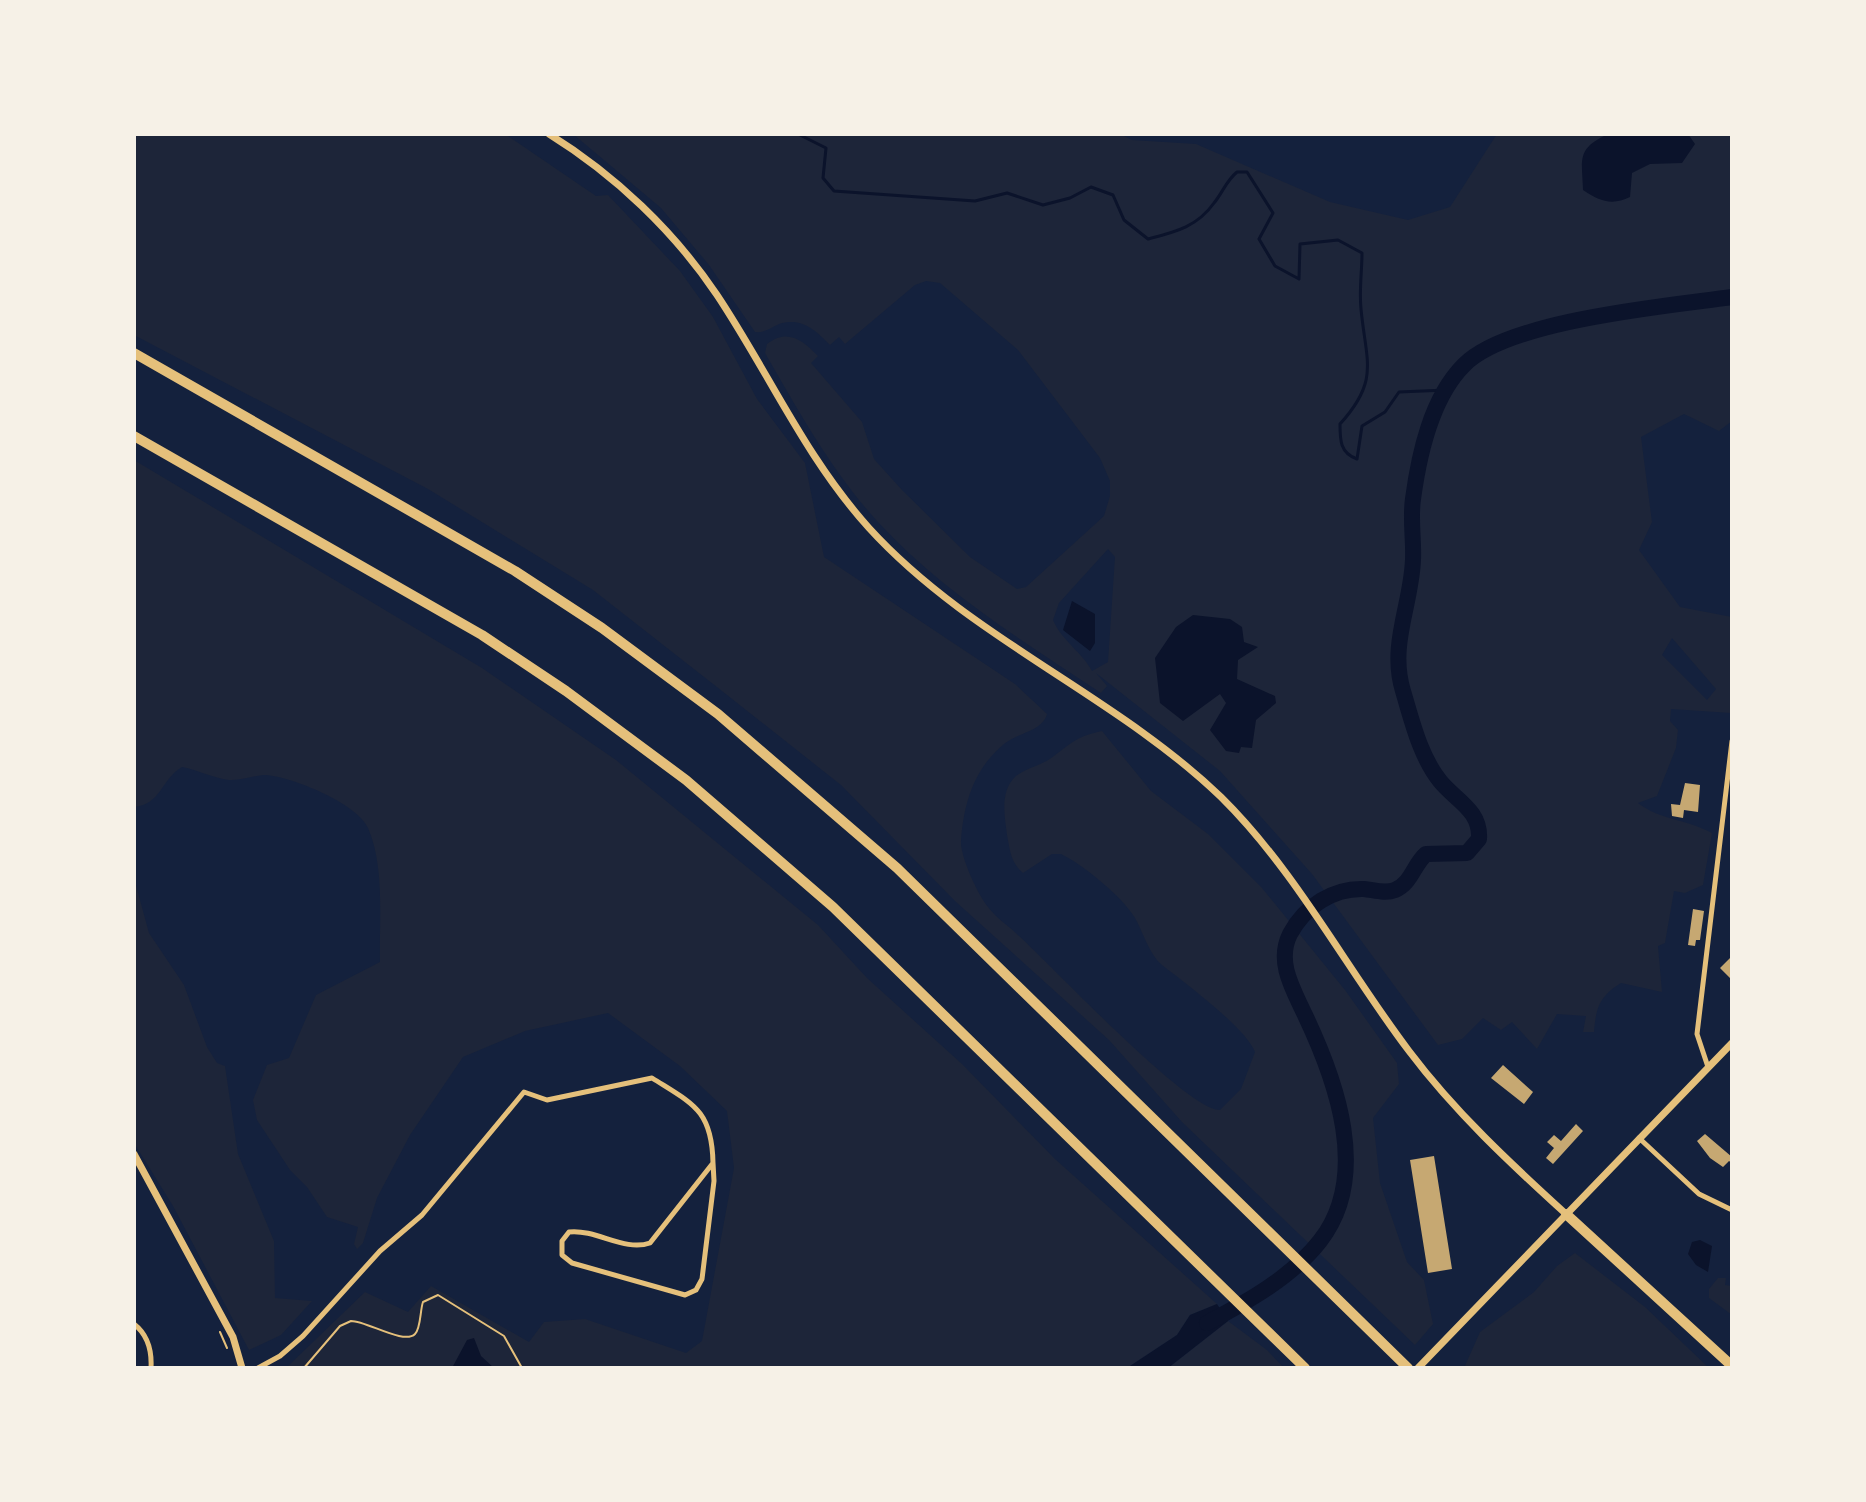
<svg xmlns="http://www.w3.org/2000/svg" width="1866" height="1502" font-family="'Source Sans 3',sans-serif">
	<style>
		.green { fill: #1d2539; fill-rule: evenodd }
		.water { fill: #0b132b }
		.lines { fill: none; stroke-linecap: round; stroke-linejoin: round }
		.stream { stroke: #0b132b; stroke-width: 3 }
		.river { stroke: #0b132b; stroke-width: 16 }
		.building { fill: #c6a872 }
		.path { stroke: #e5c07b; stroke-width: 2 }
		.minor { stroke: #e5c07b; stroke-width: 5 }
		.tertiary { stroke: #e5c07b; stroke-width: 7 }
		.secondary { stroke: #e5c07b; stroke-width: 7 }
		.motorway { stroke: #e5c07b; stroke-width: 10 }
	</style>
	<rect width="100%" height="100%" fill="#14213d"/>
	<path class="green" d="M134 134H505L596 196 608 195 680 271 713 317 757 399 805 463 824 557 1015 684 1047 714C1043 731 1017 733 1004 744 974 769 964 802 961 841 960 856 978 895 988 907 996 918 1009 926 1019 936 1050 964 1188 1111 1220 1110L1241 1089 1255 1052C1246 1028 1185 983 1162 965 1149 954 1143 932 1135 918 1123 897 1082 864 1061 854H1052L1023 873C1011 863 1010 851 1007 835 1005 818 999 791 1016 776 1026 768 1043 765 1054 756 1074 741 1078 736 1102 731L1151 791 1208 834 1262 888 1345 990 1397 1063 1399 1084 1373 1118 1380 1183 1407 1262 1424 1280 1433 1324 1415 1345 1182 1122 1109 1040 955 901 841 785 722 691 593 590 428 489 134 335Z
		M573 134H1120L1132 140 1196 144 1330 202 1408 220 1450 207 1497 134H1732V421L1719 431 1684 414 1641 437 1652 522 1639 550 1680 607 1732 617 1731 713 1671 709 1670 721 1678 730 1676 748 1657 796 1638 803C1660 820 1686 819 1712 833L1703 885 1685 893 1674 891 1665 943 1658 946 1662 992 1621 983C1600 996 1596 1007 1594 1032H1583L1586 1016 1557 1014 1537 1049 1512 1022 1501 1030 1483 1018 1462 1039 1438 1045 1312 874 1220 771 1096 673 1107 686 1101 693C1023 641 941 591 877 521 831 470 799 412 765 353L767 344C787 328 803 340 818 356L811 363 862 422 874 459 902 490 970 557 1017 589 1026 587 1104 516 1110 496V481L1100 458 1018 350 940 283 926 281 915 285 845 344 839 337 830 345C815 330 802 317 779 324 770 328 765 333 755 332L709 265 661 208ZM1108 549 1115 557 1108 662 1092 671C1082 652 1062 641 1053 620L1059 603ZM1672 638 1716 689 1707 700 1662 655Z
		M134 460 482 668 616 760 818 925 867 978 962 1064 1055 1159 1217 1304 1190 1315 1177 1335 1127 1368H286L365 1292 408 1312 431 1286 529 1342 544 1322 585 1319 686 1353 702 1341 734 1168 727 1111 680 1066 608 1013 525 1031 463 1057 410 1135 377 1198 363 1243 357 1249 354 1244 358 1227 327 1217 307 1187 290 1170 257 1120 253 1100 267 1065 289 1058 316 995 380 962C379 920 385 867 368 828 357 803 292 777 266 775 254 775 242 781 229 780 213 778 198 770 182 767 161 779 162 804 134 807Z
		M134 878 149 933 184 985 207 1047 217 1063 225 1066 238 1154 274 1241 275 1298 312 1301 281 1335 249 1350 173 1206 134 1143Z
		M1575 1253 1645 1307 1709 1368H1464L1480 1332 1534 1292 1557 1266Z
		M1718 1278H1726L1725 1285 1732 1286V1315L1709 1298V1289Z
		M1228 1321 1267 1350 1284 1368H1168Z"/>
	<path class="water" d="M1608 134H1688L1695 144 1682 163 1650 164 1632 173 1630 197C1612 206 1599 201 1583 190 1582 159 1576 149 1608 134Z
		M1072 601 1095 614V643L1090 651 1063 630Z
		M1193 615 1230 619 1242 627 1244 642 1258 647 1238 660 1237 679 1275 696 1276 703 1256 720 1252 748 1241 747 1239 753 1226 751 1210 730 1226 703 1220 694 1183 721 1160 703 1155 658 1176 627Z
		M1700 1240 1712 1246 1708 1272 1696 1265 1688 1254 1692 1242Z
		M1217 1304 1228 1321 1168 1368H1127L1177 1335 1190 1315Z
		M474 1338 481 1356 494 1368H452L467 1340Z"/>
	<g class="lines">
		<path class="stream" d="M798 134 826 148 823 178 834 191 975 201 1007 193 1043 205 1070 198 1091 187 1113 195 1124 220 1148 239C1175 232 1197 227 1214 203 1223 192 1226 181 1237 172H1247L1273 213 1259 239 1275 266 1299 279 1300 244 1338 240 1362 253C1362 271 1359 291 1361 309 1366 362 1380 380 1340 424 1340 440 1340 453 1357 459L1362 426 1385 412 1399 392 1446 390"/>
		<path class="river" d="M1207 1323C1247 1302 1292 1277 1320 1241 1371 1176 1336 1080 1305 1015 1293 989 1276 962 1290 934 1305 906 1333 888 1364 889 1374 890 1385 894 1395 890 1411 884 1414 864 1426 854L1467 853 1479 839C1481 810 1455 800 1440 781 1420 756 1412 721 1403 691 1389 645 1411 606 1413 560 1414 540 1410 519 1413 499 1419 454 1431 398 1464 365 1508 320 1668 306 1732 297"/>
	</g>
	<path class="building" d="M1685 783 1700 785 1698 812 1684 810 1683 818 1672 816 1671 804 1680 805Z
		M1693 909 1704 911 1700 940H1696L1695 946 1688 945Z
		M1732 956V975L1730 978 1720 968Z
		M1503 1065 1533 1092 1524 1104 1491 1078Z
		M1576 1124 1583 1131 1553 1164 1546 1158 1554 1148 1547 1142 1554 1135 1561 1141Z
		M1705 1134 1732 1157V1163L1729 1161 1723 1167 1710 1158 1697 1141Z
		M1434 1156 1452 1269 1428 1273 1410 1160Z"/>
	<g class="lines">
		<path class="path" d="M220 1332 227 1348
			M304 1368 340 1326 351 1321C367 1321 404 1345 415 1334 421 1328 420 1310 423 1302L438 1295 504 1336 522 1368"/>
		<path class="minor" d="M1708 1067 1697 1034 1732 741
			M1639 1138 1699 1194 1732 1210
			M134 1324C148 1335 152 1350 151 1368
			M258 1368 280 1356 303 1336 380 1251 422 1215 524 1092 547 1100 652 1078C693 1104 712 1110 713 1163L650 1243C624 1252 597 1229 569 1232L562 1241V1255L572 1263 685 1295 696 1290 702 1279 714 1181 713 1163"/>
		<path class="tertiary" d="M549 134C615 175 674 231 717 295 769 373 805 457 869 528 970 639 1114 694 1221 797 1296 871 1346 968 1409 1051 1455 1112 1510 1163 1566 1214
			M134 1154 233 1337 242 1368"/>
		<path class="secondary" d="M1418 1368 1732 1043"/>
		<path class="motorway" d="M134 353 515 571 602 628 718 714 897 868 1408 1368
			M134 436 482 635 566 691 686 780 833 907 1305 1368
			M1566 1214 1732 1366"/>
	</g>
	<rect width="1866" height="1502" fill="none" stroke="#f6f1e7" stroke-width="272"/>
</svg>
